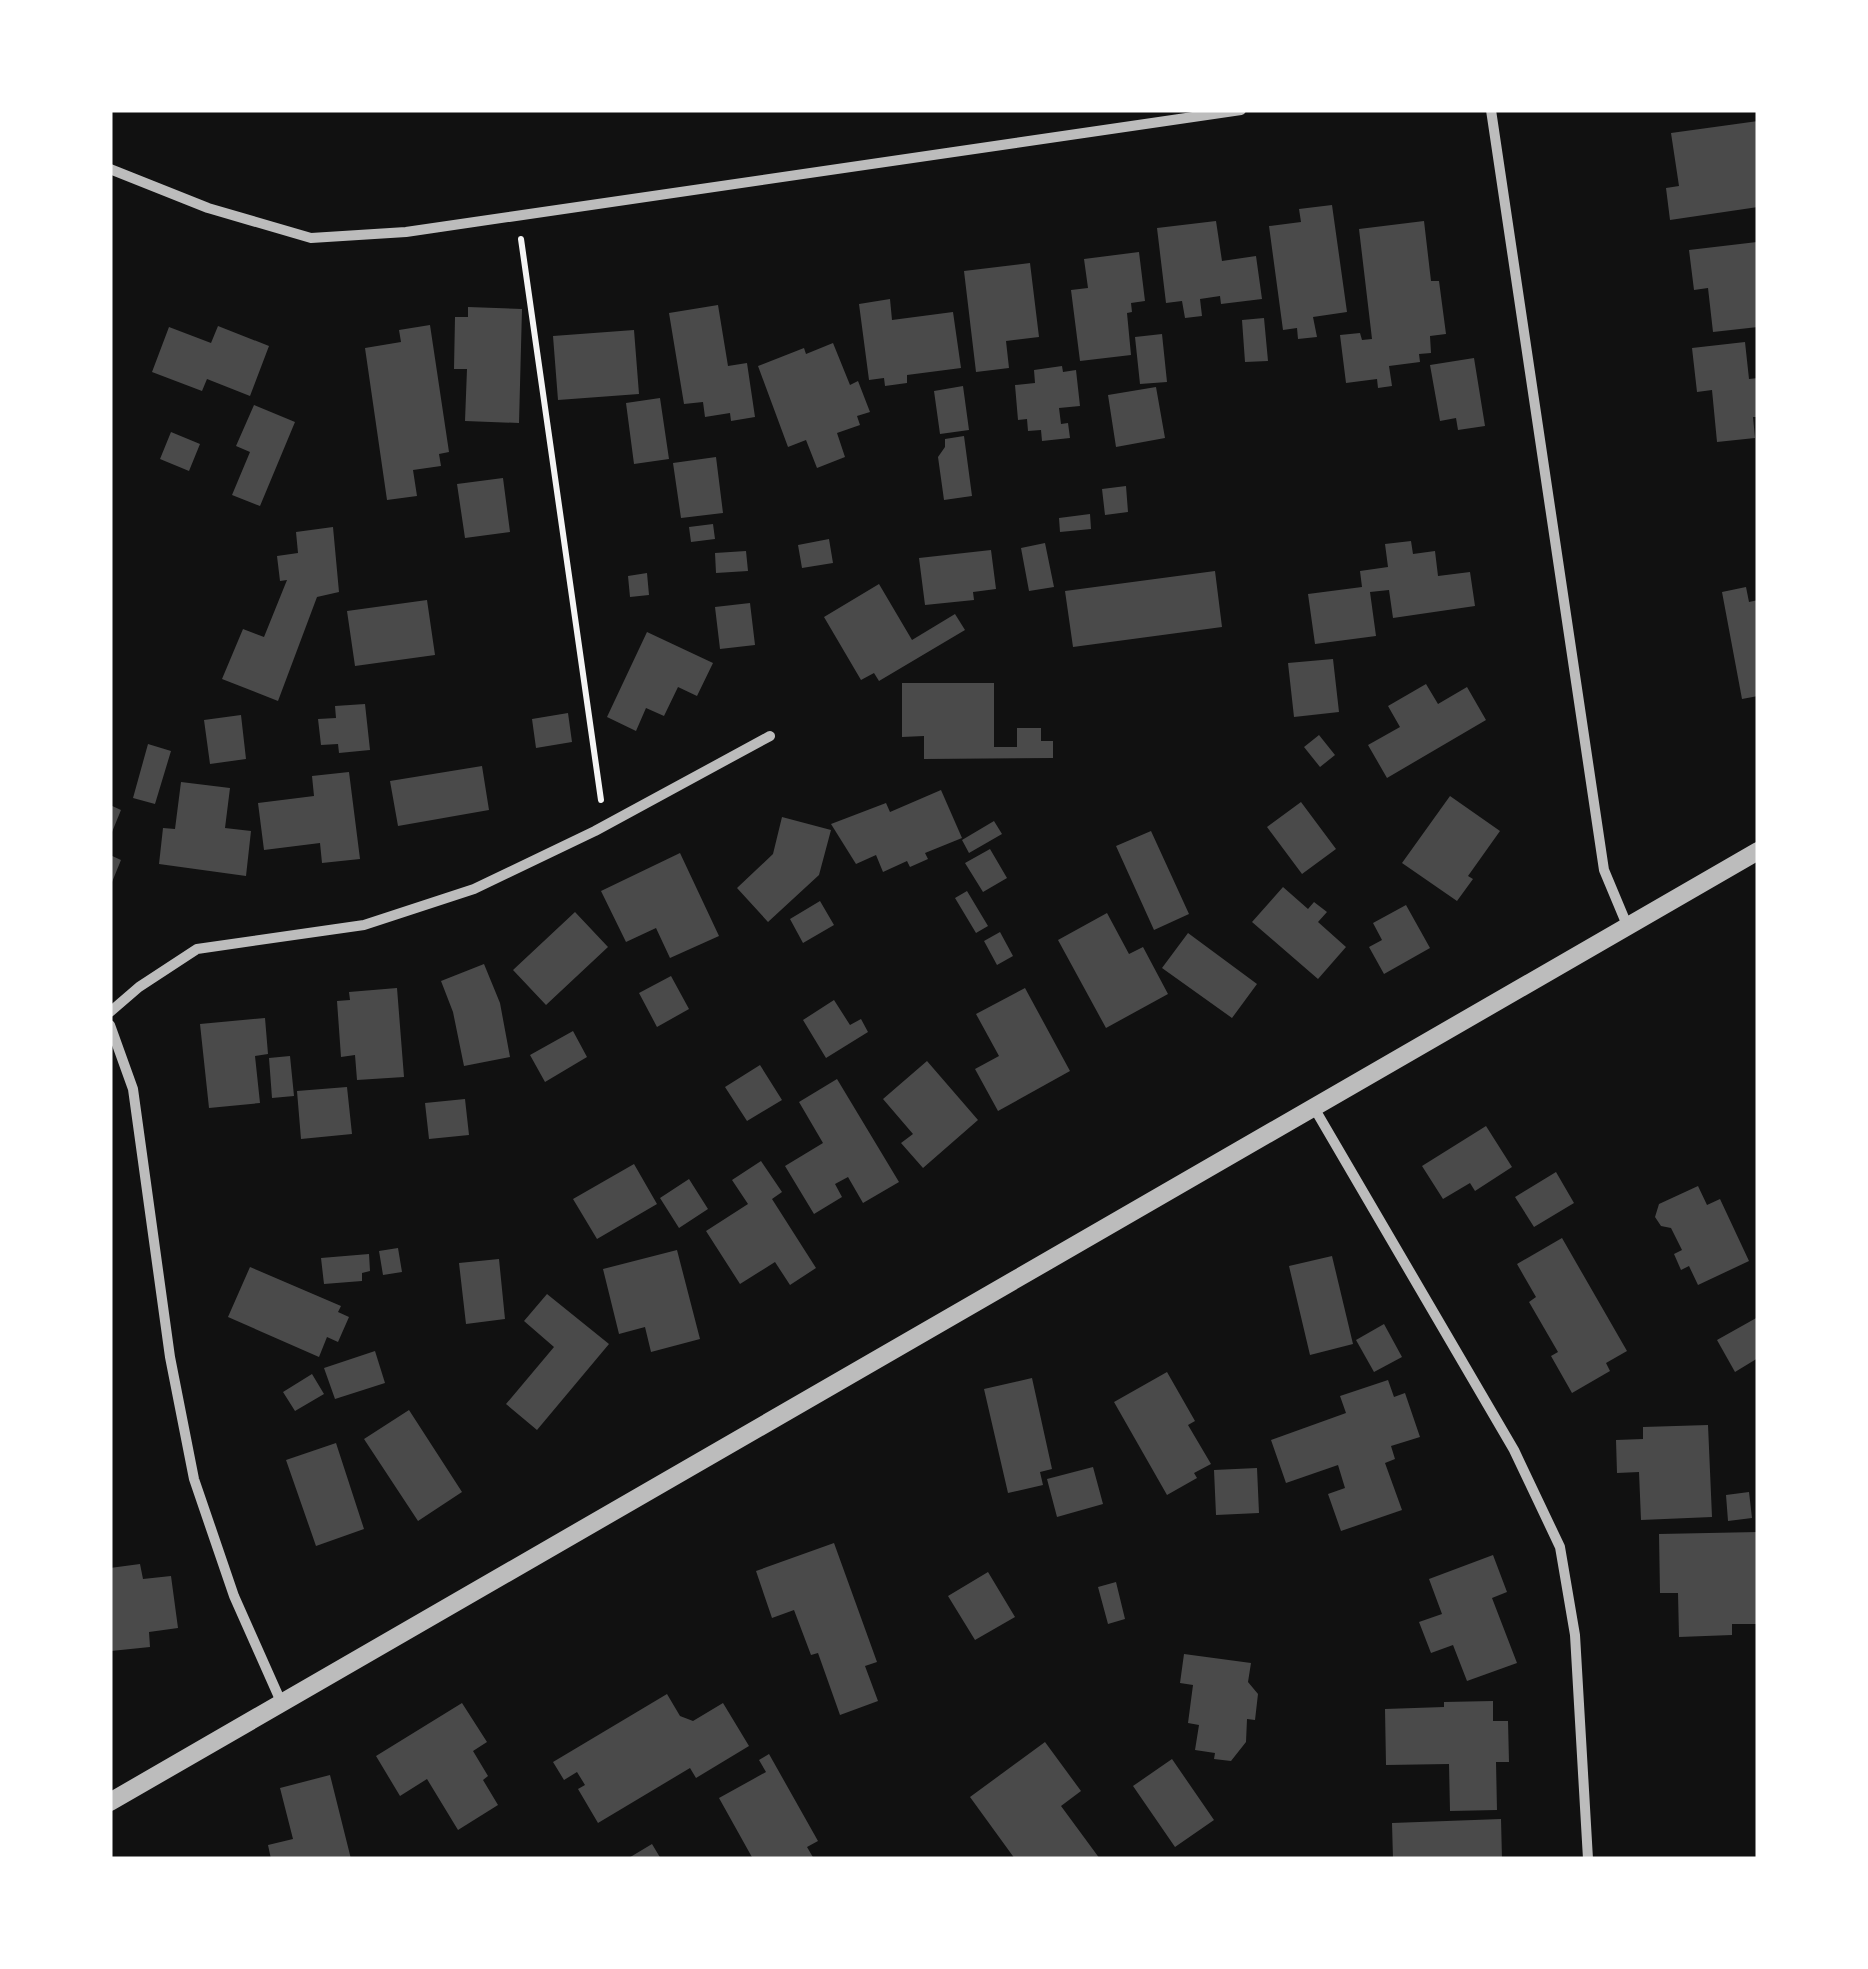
<svg xmlns="http://www.w3.org/2000/svg" width="1868" height="1969" font-family="'PT Sans',sans-serif">
	<style>
		.building { fill: #4a4a4a }
		.lines { fill: none; stroke-linecap: round; stroke-linejoin: round }
		.path { stroke: #f5f5f5; stroke-width: 6 }
		.minor { stroke: #bcbcbc; stroke-width: 10 }
		.tertiary { stroke: #bcbcbc; stroke-width: 18 }
	</style>
	<rect width="100%" height="100%" fill="#111"/>
	<path class="building" d="M1758 121V207L1670 220 1666 188 1679 186 1671 133Z
		M1332 205 1347 312 1313 317 1317 337 1298 339 1297 328 1283 330 1269 226 1301 222 1299 209Z
		M1216 221 1222 261 1256 256 1262 299 1221 304 1220 296 1200 299 1202 316 1185 318 1182 301 1166 303 1157 228Z
		M1424 221 1431 281H1439L1446 334 1430 336 1431 353 1419 354 1420 362 1389 366 1392 386 1378 388 1377 379 1346 383 1340 335 1360 333 1362 340 1372 339 1359 229Z
		M1757 242 1758 327 1713 332 1708 288 1694 290 1689 250Z
		M1139 252 1145 301 1131 303 1132 312 1127 313 1131 355 1080 361 1071 290 1088 288 1084 259Z
		M1030 263 1039 337 1006 341 1009 368 976 372 964 271Z
		M890 299 892 320 953 312 961 368 907 375V383L885 386 884 378 869 380 859 304Z
		M718 305 728 366 747 363 755 417 731 421 730 413 705 417 703 402 684 404 669 313Z
		M468 307 522 309 519 423 465 421 467 369H454L455 317H468Z
		M1264 318 1268 361 1245 362 1242 320Z
		M430 325 449 452 439 454 441 466 413 470 417 496 387 500 365 348 401 342 399 330Z
		M218 326 269 346 250 396 207 379 202 391 152 372 169 327 211 343Z
		M634 330 639 394 558 400 553 336Z
		M1162 334 1167 382 1140 384 1135 337Z
		M1745 342 1749 379 1758 378V417H1753L1755 438 1717 442 1712 390 1697 392 1692 348Z
		M833 343 850 385 858 381 870 412 857 416 860 425 837 433 845 457 817 468 806 440 788 447 758 366 804 348 806 354Z
		M1474 358 1485 426 1458 430 1456 418 1440 421 1430 365Z
		M1062 366 1063 372 1076 370 1080 406 1059 408 1061 424 1068 423 1070 438 1042 441 1041 430 1028 431 1027 419 1018 420 1015 385 1035 383 1034 370Z
		M963 386 969 430 940 434 934 391Z
		M1156 387 1165 438 1116 447 1108 395Z
		M660 398 669 459 634 464 626 403Z
		M254 405 295 422 260 506 232 495 250 452 236 446Z
		M171 432 200 444 189 471 160 459Z
		M964 436 972 496 944 500 938 457 945 447V439Z
		M716 457 723 513 681 518 673 463Z
		M503 478 510 532 465 538 457 484Z
		M1126 486 1128 512 1105 515 1102 489Z
		M1090 514 1091 529 1060 532 1059 518Z
		M713 524 715 539 691 542 689 527Z
		M333 527 339 592 317 597 278 701 222 679 243 629 264 637 287 580 280 581 277 556 298 553 296 532Z
		M829 539 833 563 802 568 798 545Z
		M1411 541 1413 554 1435 551 1438 576 1470 572 1475 606 1393 618 1389 590 1370 592 1376 636 1315 644 1308 594 1362 587 1360 571 1388 567 1385 544Z
		M1045 543 1054 587 1029 591 1021 548Z
		M991 550 996 589 973 592 974 600 925 605 919 558Z
		M746 551 748 571 716 573 715 553Z
		M1215 571 1222 627 1073 647 1065 591Z
		M647 573 649 595 630 597 628 576Z
		M879 584 912 640 955 614 965 630 879 681 874 673 861 680 824 617Z
		M1746 587 1749 602 1758 600V696L1742 699 1722 592Z
		M427 600 435 655 355 666 347 611Z
		M750 603 755 645 720 649 715 607Z
		M647 632 713 663 697 696 678 687 664 716 646 708 636 731 607 717Z
		M1333 659 1339 712 1294 717 1288 663Z
		M902 683H994V747H1017V728H1041V741H1053V758L924 759V736L902 737Z
		M1426 684 1438 704 1467 687 1486 720 1387 778 1368 745 1400 727 1388 706Z
		M365 704 370 750 339 753 338 744 321 745 318 719 336 718 335 706Z
		M568 713 572 742 536 748 532 719Z
		M241 715 246 759 210 764 204 720Z
		M1319 735 1335 755 1320 767 1304 747Z
		M148 744 171 751 155 804 133 798Z
		M482 766 489 810 398 826 390 781Z
		M349 772 360 859 322 863 320 843 264 850 258 803 314 796 312 776Z
		M181 782 230 788 225 828 251 831 246 876 159 864 163 828 175 829Z
		M941 790 962 838 925 853 928 859 910 867 907 861 883 872 876 855 856 864 831 824 886 803 890 812Z
		M1450 796 1500 831 1468 876 1473 879 1457 901 1402 863Z
		M1301 802 1336 849 1302 874 1267 827Z
		M110 805 121 810 110 837Z
		M782 817 831 830 819 875 768 922 737 888 773 854Z
		M994 821 1002 834 969 853 962 840Z
		M1151 831 1189 914 1154 930 1116 846Z
		M990 849 1007 878 983 892 965 863Z
		M680 853 719 936 670 958 656 928 626 942 601 891Z
		M110 855 121 860 110 887Z
		M1283 887 1308 909 1314 902 1327 912 1318 922 1346 947 1318 979 1252 922Z
		M967 891 988 926 976 933 955 898Z
		M820 901 834 925 803 943 790 919Z
		M1406 905 1430 948 1384 974 1369 947 1382 940 1373 923Z
		M575 912 608 947 546 1005 513 970Z
		M1107 913 1129 954 1143 947 1168 994 1106 1028 1058 940Z
		M1000 932 1013 956 997 965 984 941Z
		M1188 933 1257 984 1232 1018 1162 968Z
		M484 964 500 1003 510 1057 464 1066 453 1012 441 981Z
		M671 976 689 1009 657 1027 639 993Z
		M397 988 404 1077 357 1080 355 1055 341 1057 337 1001 350 1000 349 992Z
		M1025 988 1070 1071 998 1111 975 1069 999 1056 976 1014Z
		M834 1000 850 1025 861 1019 868 1032 826 1058 803 1020Z
		M265 1018 268 1054 255 1056 260 1103 209 1108 200 1024Z
		M573 1031 587 1057 545 1082 530 1055Z
		M290 1056 294 1096 272 1098 269 1058Z
		M927 1061 978 1120 923 1168 901 1143 913 1134 883 1099Z
		M760 1065 782 1100 747 1121 725 1087Z
		M837 1079 899 1182 863 1203 848 1177 835 1184 842 1197 814 1214 785 1166 823 1143 799 1102Z
		M347 1087 352 1134 301 1139 297 1091Z
		M465 1099 469 1135 429 1139 425 1103Z
		M1486 1126 1512 1167 1475 1191 1470 1183 1443 1199 1422 1166Z
		M761 1161 782 1192 772 1199 816 1268 790 1285 775 1262 740 1284 706 1231 748 1204 732 1180Z
		M634 1164 657 1204 597 1239 573 1199Z
		M1556 1172 1574 1203 1534 1227 1515 1197Z
		M689 1179 708 1209 679 1228 660 1198Z
		M1698 1186 1707 1205 1720 1199 1749 1261 1698 1285 1689 1266 1681 1270 1674 1254 1682 1250 1671 1228 1661 1226 1655 1217 1659 1204Z
		M1562 1238 1627 1351 1606 1363 1610 1371 1572 1393 1551 1356 1558 1352 1529 1302 1536 1297 1517 1264Z
		M398 1248 402 1272 383 1275 379 1251Z
		M677 1250 700 1339 651 1352 645 1327 619 1334 603 1269Z
		M369 1254 370 1271 362 1273V1281L324 1284 321 1258Z
		M1332 1256 1353 1344 1310 1355 1289 1266Z
		M499 1259 505 1319 466 1324 459 1263Z
		M250 1267 341 1306 338 1312 349 1317 338 1342 327 1337 319 1357 228 1317Z
		M547 1294 609 1344 537 1430 506 1404 554 1347 524 1321Z
		M1758 1317V1358L1735 1372 1717 1340Z
		M1384 1324 1402 1357 1374 1372 1356 1340Z
		M375 1351 385 1383 335 1399 324 1368Z
		M1167 1372 1195 1421 1188 1425 1211 1464 1194 1473 1197 1478 1167 1495 1114 1402Z
		M312 1374 324 1394 295 1411 283 1392Z
		M1032 1378 1052 1469 1040 1472 1043 1485 1008 1493 984 1389Z
		M1388 1380 1394 1397 1405 1393 1420 1437 1391 1446 1395 1459 1385 1463 1402 1510 1341 1531 1328 1494 1345 1488 1338 1465 1286 1483 1271 1440 1346 1413 1340 1396Z
		M409 1410 462 1492 418 1521 364 1439Z
		M1708 1425 1712 1517 1641 1520 1639 1472 1617 1473 1616 1440 1643 1439V1427Z
		M336 1443 364 1529 316 1546 286 1460Z
		M1093 1467 1103 1504 1057 1517 1047 1479Z
		M1257 1468 1259 1513 1216 1515 1214 1470Z
		M1749 1492 1752 1518 1728 1521 1726 1495Z
		M1758 1532V1624H1732V1635L1679 1637 1678 1593H1660L1659 1534Z
		M834 1543 877 1662 865 1666 878 1701 840 1715 818 1653 811 1655 794 1610 772 1618 756 1571Z
		M1493 1555 1507 1592 1492 1598 1517 1663 1467 1681 1453 1645 1431 1653 1419 1622 1442 1614 1429 1579Z
		M140 1564 143 1579 171 1576 178 1628 149 1632 150 1647 111 1651 110 1568Z
		M988 1572 1015 1617 975 1640 948 1596Z
		M1116 1582 1125 1619 1108 1624 1098 1587Z
		M1184 1654 1251 1663 1248 1682 1258 1694 1255 1720 1247 1719 1246 1742 1231 1761 1214 1759 1215 1753 1195 1750 1199 1725 1188 1723 1193 1685 1180 1683Z
		M667 1694 680 1716 693 1721 723 1703 749 1746 696 1778 690 1768 598 1823 578 1789 585 1785 577 1772 564 1780 553 1762Z
		M1493 1701V1721H1508L1509 1762H1496L1497 1810 1450 1811 1449 1764 1386 1765 1385 1709 1444 1707V1702Z
		M462 1703 487 1742 473 1751 488 1776 483 1780 498 1805 458 1830 427 1779 400 1796 376 1756Z
		M1045 1742 1081 1791 1061 1806 1100 1859H1015L970 1797Z
		M769 1754 818 1841 807 1847 814 1859H753L719 1798 766 1772 759 1760Z
		M1172 1759 1214 1820 1175 1847 1133 1786Z
		M330 1775 351 1859H271L268 1845 293 1839 280 1788Z
		M1501 1819 1502 1859H1393L1392 1823Z
		M652 1844 661 1859H627Z"/>
	<g class="lines">
		<path class="path" d="M521 239 601 800"/>
		<path class="minor" d="M1491 110 1604 870 1627 925
			M110 169 208 208 311 238 406 232 1241 110
			M110 1012 139 987 197 949 364 925 474 889 595 831 770 736
			M110 1025 133 1089 170 1357 194 1479 234 1596 282 1704
			M1313 1106 1514 1450 1560 1547 1575 1635 1588 1859"/>
		<path class="tertiary" d="M110 1802 1758 851"/>
	</g>
	<rect width="1868" height="1969" fill="none" stroke="#ffffff" stroke-width="225"/>
</svg>
